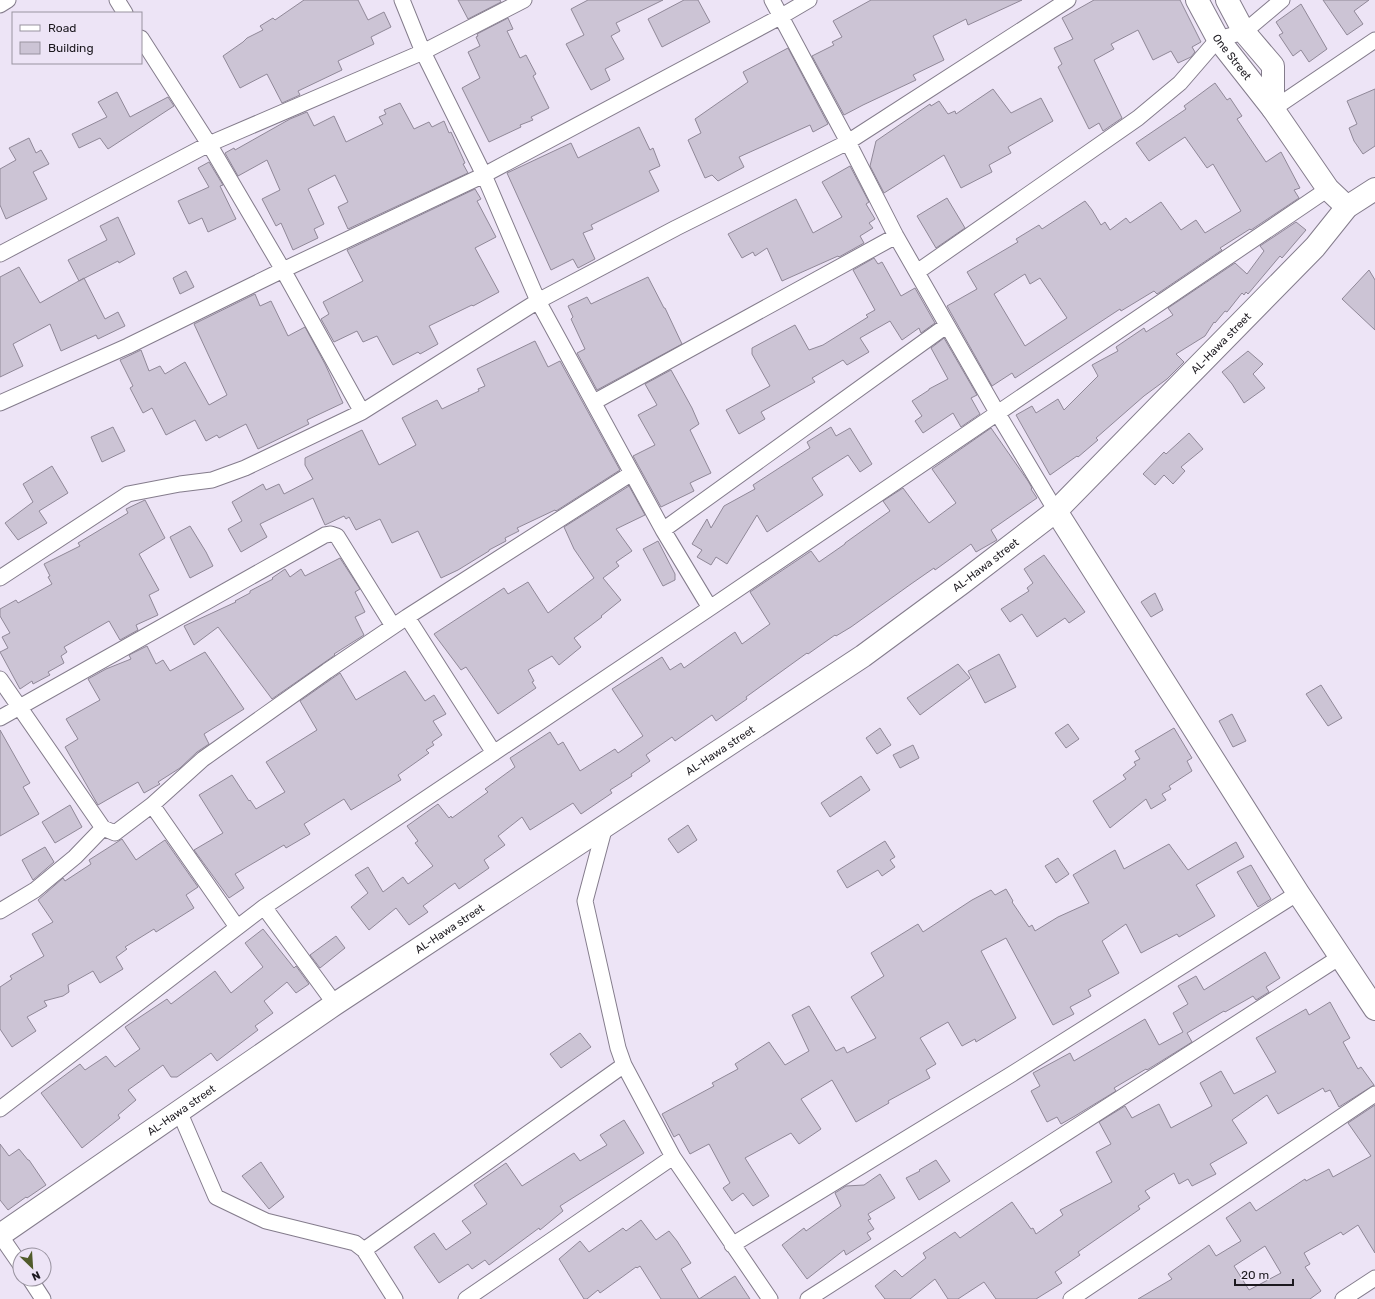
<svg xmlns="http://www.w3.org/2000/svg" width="1375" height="1299" font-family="Rubik,sans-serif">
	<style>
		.building { fill: #ccc4d5; stroke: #908898; fill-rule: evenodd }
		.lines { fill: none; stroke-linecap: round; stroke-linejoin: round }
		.street-casing { stroke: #847c8c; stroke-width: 17 }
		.secondary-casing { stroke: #847c8c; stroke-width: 24 }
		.street { stroke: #fff; stroke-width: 15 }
		.secondary { stroke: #fff; stroke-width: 22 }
		.labels { text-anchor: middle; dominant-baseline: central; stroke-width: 3; stroke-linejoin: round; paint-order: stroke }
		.street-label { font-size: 11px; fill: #1c191f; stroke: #ede4f6 }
	</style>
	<rect width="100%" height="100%" fill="#ede4f6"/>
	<path class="building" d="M304 0H358L368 20 384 12 391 27 371 37 374 44 338 61 342 70 298 91 300 95 282 103 267 74 240 88 223 56 243 42 247 38 263 30 260 26 273 18 275 20Z
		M458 0H500L501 2 468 19Z
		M588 0H663L616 23 620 31 611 36 624 59 605 69 610 80 591 90 566 44 584 35 571 9Z
		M684 0H698L710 22 662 47 648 19Z
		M871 0H1022L968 25 966 19 933 36 944 60 913 75 916 80 863 105 844 115 812 56 834 45 832 42 842 37 833 21Z
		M1094 0H1180L1201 42 1192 47 1195 52 1191 57 1178 63 1171 51 1153 60 1138 30 1111 44 1114 49 1094 60 1122 118 1103 131 1099 123 1089 129 1058 67 1062 64 1054 48 1073 39 1062 18Z
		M1323 0H1369L1354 11 1363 24 1347 35Z
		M1301 4 1327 49 1309 62 1301 50 1293 56 1279 35 1283 33 1276 22Z
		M508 18 513 29 507 31 520 58 526 55 536 74 533 76 549 108 531 117 533 120 520 125 521 127 489 142 462 88 480 78 468 52 480 46 476 37 478 36 477 34Z
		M788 48 828 124 813 132 810 125 739 157 744 167 718 181 712 175 705 178 688 140 701 133 695 119 748 82 743 72Z
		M1215 83 1227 100 1230 98 1242 116 1237 119 1266 162 1281 152 1300 188 1294 190 1299 198 1251 230 1250 229 1220 248 1222 250 1157 294 1154 291 1121 311 1120 309 1015 378 1012 373 992 386 947 306 977 289 967 272 1018 242 1016 239 1039 225 1042 229 1085 201 1092 210 1101 225 1105 222 1110 230 1126 218 1130 223 1161 202 1181 230 1196 220 1205 233 1241 211 1213 164 1207 168 1185 137 1149 161 1136 143 1186 109 1184 106ZM1025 274 1030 284 1040 278 1067 318 1025 346 994 294Z
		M993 89 1011 113 1041 98 1053 121 1008 147 1011 153 989 165 992 172 961 188 944 155 884 193 870 166 876 141 930 104 931 106 939 101 948 114 955 111 956 114Z
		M1375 89V146L1363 154 1354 141 1349 128 1357 124 1347 101Z
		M117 92 130 117 168 97 174 106 108 149 100 138 79 148 72 134 107 117 98 102Z
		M400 103 414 129 429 122 432 127 444 121 449 133 451 132 465 163 463 164 468 173 348 229 338 207 348 202 335 175 308 189 324 224 314 229 318 238 293 250 281 223 276 226 262 199 280 190 267 160 238 176 225 153 234 148 235 150 290 119 307 112 314 126 334 116 346 142 383 124 379 117 386 114 384 110Z
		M639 127 650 150 653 148 660 166 649 171 659 191 591 225 593 229 583 233 595 259 578 268 573 259 551 270 507 173 571 143 578 158Z
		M29 138 36 153 41 150 49 164 33 172 47 199 6 219 0 205V169L16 160 9 148Z
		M209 162 223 185 220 186 236 219 208 232 202 218 189 224 178 201 209 187 198 168Z
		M850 166 869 202 866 204 875 219 869 223 873 228 860 236 864 243 839 257 838 256 782 281 767 248 755 256 753 252 742 258 728 234 796 199 813 233 842 217 822 182Z
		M475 189 481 199 477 201 496 237 475 248 499 292 473 306 472 305 429 326 438 344 420 354 418 352 393 365 377 336 363 342 357 331 334 342 321 319 329 314 323 302 363 281 347 250Z
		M947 198 965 228 936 248 917 216Z
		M118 217 135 254 119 263 118 261 79 281 68 260 107 240 100 226Z
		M1296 222 1306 230 1282 258 1280 256 1248 294 1246 292 1244 295 1242 293 1227 312 1225 311 1215 323 1214 322 1205 336 1176 354 1184 362 1167 379 1144 396 1096 438 1098 440 1078 457 1077 456 1050 475 1016 415 1032 406 1036 413 1058 399 1064 410 1098 376 1092 365 1118 351 1116 347 1144 328 1146 332 1173 315 1168 308 1235 263 1247 274 1264 251 1260 246Z
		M874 258 878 264 882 262 901 296 915 288 935 323 921 333 919 328 902 340 890 321 860 338 869 352 847 365 843 360 812 378 815 382 761 412 765 419 739 434 726 410 770 386 752 354V348L795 325 809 350 823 345 868 317 866 315 875 310 853 270Z
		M19 267 40 303 84 278 105 319 118 312 125 326 98 339 96 335 61 351 50 324 13 344 23 366 0 377V277Z
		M1369 270 1375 280V330L1342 299Z
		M186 271 194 287 180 294 173 278Z
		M648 277 664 308H665L682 344 597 390 577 353 585 349 571 319 573 317 568 306 587 297 591 304Z
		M255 294 260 306 271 301 288 336 305 327 325 364 343 403 307 420 309 424 258 449 246 424 219 438 217 435 206 441 195 420 166 435 152 408 143 413 130 388 133 386 120 360 141 350 149 371 160 366 165 374 185 362 209 405 227 395 194 324Z
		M944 338 977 395 971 398 980 414 961 427 953 413 923 433 915 421 922 416 912 401 929 390V389L948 379 931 348Z
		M535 341 548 367 560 361 620 470 556 511 555 510 517 528 519 531 505 538 506 541 489 550V551L458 570 441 578 418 531 392 543 380 519 356 530 349 517 346 519 344 516 325 525 313 498 260 524 267 537 241 552 228 529 242 521 232 502 263 484 266 490 279 484 284 494 313 479 305 465V458L362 430 379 465 416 445 402 418 437 400 442 409 479 391 478 389 485 386 477 369Z
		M1248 351 1263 364 1253 374 1265 388 1244 403 1232 384 1222 372Z
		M671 370 692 408 699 424 690 430 711 473 690 483 694 491 661 507 633 456 655 445 638 415 657 405 645 384Z
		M113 427 125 451 102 462 91 437Z
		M831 427 836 436 850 428 872 464 860 472 848 455 812 478 823 495 767 532 757 515 727 564 716 557 711 565 697 557 702 550 692 544 707 519 711 528 724 506 755 489 753 485 810 448 807 442Z
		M991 428 1028 481 1032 488 1031 489 1037 498 991 530 997 540 976 552 971 544 935 570 934 568 911 584 851 627 836 636 835 635 808 654 807 653 746 697 747 699 716 721 712 715 675 741 672 737 646 755 650 761 631 774 632 776 610 790 612 793 581 814 573 803 530 830 522 817 498 836 505 845 484 860 489 868 459 889 455 883 423 906 428 912 409 925 396 908 369 930 351 907 368 893 355 875 368 867 383 892 403 877 408 884 433 866 415 843 418 841 407 826 438 804 449 818 451 816 452 818 488 792 485 789 515 767 510 758 550 732 558 745 563 742 580 771 615 749 618 753 643 736 612 689 662 657 670 670 681 663 684 668 735 632 742 644 770 624 750 592 811 551 819 562 845 544V543L890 511 883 501 903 488 929 523 956 503 932 469Z
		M1189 433 1203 449 1181 467 1185 471 1173 484 1164 475 1155 485 1143 474 1164 452 1166 454Z
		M52 466 68 493 39 511 47 523 18 540 5 523 33 502 23 484Z
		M629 486 645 515 616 529 632 551 616 562 619 566 603 578 621 600 601 616 602 617 574 638 581 647 559 665 552 656 528 670 534 681 532 682 536 688 498 714 466 667 461 670 434 634 504 588 508 594 528 582 548 613 594 578 574 549 564 527Z
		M145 500 165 538 139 554 159 590 149 595 158 615 136 625 138 630 120 640 109 621 64 647 67 652 61 656 64 663 48 672 50 675 33 684 32 681 20 689 0 652 8 648 2 637 10 633 0 616V609L16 600 18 603 52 584 48 577 50 576 44 564 80 546 78 543 128 513 126 509Z
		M190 526 206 552 213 566 190 578 170 537Z
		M658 541 675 574V580L663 586 643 549Z
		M1044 555 1085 612 1069 623 1065 618 1037 637 1022 614 1010 622 1001 609 1029 591 1027 588 1033 583 1024 569Z
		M340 558 360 589 355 592 365 612 355 617 364 635 334 654 335 655 272 699 218 627 194 645 184 626 236 602 235 601 250 593V591L273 579 272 578 285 569 290 577 301 569 305 576Z
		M1155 593 1163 610 1151 617 1141 602Z
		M147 646 156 664 163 660 170 671 205 652 244 709 204 734 209 744 197 752 180 768 158 782 160 784 144 793 138 782 98 805 65 747 78 739 66 719 100 700 88 679 106 669 131 659 129 655Z
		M999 654 1016 687 985 703 968 671Z
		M958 664 970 678 920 715 907 698Z
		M405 671 425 701 434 695 446 714 433 721 442 735 432 742 434 745 426 750 429 753 398 775 401 780 351 810 344 799 304 824 310 834 286 848 284 845 235 874 244 888 229 898 194 850 223 833 199 795 232 775 249 801 250 800 256 809 285 792 266 762 317 730 300 701 340 673 356 700Z
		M1321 685 1342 718 1328 726 1306 694Z
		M1232 714 1246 741 1233 747 1219 721Z
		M1068 724 1079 739 1066 748 1055 733Z
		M880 728 891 745 877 754 866 738Z
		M1174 728 1192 758 1187 761 1192 771 1169 786 1171 789 1162 794 1166 800 1151 809 1146 799 1110 828 1093 801 1126 779 1123 775 1136 765 1134 762 1140 759 1135 751Z
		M0 730 30 783 23 787 39 814 0 836Z
		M913 745 919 758 900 768 893 755Z
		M861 776 870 790 830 817 821 803Z
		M70 805 82 827 55 843 42 822Z
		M688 825 697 840 678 853 668 839Z
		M122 839 136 860 165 840 198 887 186 895 194 908 156 932 154 929 125 947 127 949 116 957 123 969 100 983 93 971 68 985 69 992 63 996 44 1001 47 1006 27 1017 36 1031 12 1047 0 1029V987L12 979 10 976 44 956 32 934 53 922 38 900 63 878 65 881 91 864 89 860Z
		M885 841 895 857 890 860 895 867 882 876 878 870 847 888 837 871Z
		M1236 842 1244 857 1196 885 1215 916 1179 937 1177 934 1141 953 1126 924 1102 941 1119 973 1088 990 1091 996 1070 1007 1074 1014 1053 1025 1006 938 981 951 1016 1018 976 1042 975 1039 962 1046 948 1022 920 1038 936 1064 926 1070 930 1078 888 1101 889 1103 856 1122 832 1080 801 1099 821 1129 799 1144 791 1133 745 1158 769 1196 753 1206 743 1193 732 1201 723 1188 730 1183 709 1144 690 1154 679 1134 674 1137 662 1114 714 1086 712 1083 738 1069 735 1064 769 1042 785 1065 809 1051 792 1015 809 1006 836 1051 844 1047 847 1053 876 1038 851 997 884 976 871 953 918 924 923 932 972 900 991 890 995 895 1006 889 1013 901 1012 902 1029 927 1032 925 1035 931 1058 917 1089 903 1073 875 1115 850 1124 869 1169 844 1188 870Z
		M45 847 54 862 33 880 22 860Z
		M1058 858 1069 874 1056 883 1045 866Z
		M1251 865 1271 899 1258 907 1237 872Z
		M263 929 294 968 296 966 309 984 296 993 287 982 264 1001 273 1013 255 1026 258 1030 217 1061 211 1053 177 1077H171L163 1065 128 1090 136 1100 118 1115 120 1118 82 1148 41 1093 80 1064 85 1070 106 1056 115 1067 140 1049 125 1027 167 999 171 1004 215 971 231 993 263 967 245 943Z
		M336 936 345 948 320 968 310 955Z
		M1265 952 1280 978 1266 987 1269 992 1256 1000 1253 996 1225 1012 1224 1011 1187 1033 1192 1042 1147 1070 1146 1069 1114 1088 1116 1091 1075 1116 1061 1124 1057 1117 1047 1122 1031 1091 1040 1086 1033 1073 1070 1053 1074 1061 1145 1019 1159 1045 1183 1032 1173 1013 1188 1004 1178 986 1196 976 1204 990Z
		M1330 1002 1350 1038 1343 1042 1358 1069 1361 1067 1374 1085 1339 1107 1330 1090 1325 1092 1323 1088 1278 1114 1267 1095 1232 1120 1247 1143 1210 1164 1216 1174 1192 1186 1188 1179 1179 1184 1174 1173 1145 1191 1150 1198 1138 1206 1140 1209 1078 1252 1080 1255 1055 1272 1062 1283 1036 1299H996L984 1282 958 1299H948L935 1279 910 1299H885L875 1286 895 1270 902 1277 926 1258 923 1253 955 1232 960 1238 1012 1202 1031 1229 1033 1228 1036 1234 1063 1215 1060 1210 1112 1182 1096 1152 1111 1144 1099 1122 1125 1106 1132 1118 1159 1104 1171 1128 1212 1106 1200 1083 1221 1071 1234 1094 1276 1072 1256 1038 1306 1009 1309 1015Z
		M580 1033 591 1047 561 1068 550 1054Z
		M1375 1105V1253L1358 1225 1343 1235 1341 1232 1304 1253 1310 1264 1305 1267 1321 1291 1310 1299H1138L1172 1279 1168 1274 1209 1245 1216 1256 1241 1241 1226 1218 1250 1202 1256 1211 1305 1179 1306 1181 1329 1169 1333 1177 1371 1156 1348 1123ZM1265 1246 1281 1273 1249 1290 1234 1266Z
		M624 1120 644 1153 560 1206 563 1211 540 1230 539 1228 489 1265 485 1260 472 1269 468 1264 439 1283 414 1247 434 1233 446 1250 471 1233 462 1221 487 1204 474 1185 506 1163 522 1186 574 1153 580 1161 607 1145 600 1135Z
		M0 1144 9 1156 19 1149 28 1160H29L46 1185 27 1198 26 1197 8 1210 0 1200Z
		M936 1160 950 1181 919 1200 906 1178 920 1171 919 1170Z
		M261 1162 284 1197 269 1209 242 1176Z
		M880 1174 895 1198 868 1214 871 1219 868 1220 874 1229 867 1233 871 1239 846 1255 844 1250 807 1279 782 1245 804 1228 806 1231 841 1206 835 1193 846 1186 864 1185Z
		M641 1220 656 1240 669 1231 677 1241 691 1263 681 1269 699 1299 735 1276 750 1299H661L640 1266 637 1268 636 1267 600 1293 598 1290 587 1299H584L559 1259 580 1241 589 1252 623 1228 626 1231Z"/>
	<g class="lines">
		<g class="street-casing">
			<path id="street" d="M117 0 125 13
				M402 0 423 52 484 175 538 301 663 530 710 608
				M772 0 848 142 896 236 998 414 1056 511
				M0 5 8 0
				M141 38 209 144 283 270 362 412
				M1273 109 1375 40
				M0 254 209 144 423 52 524 0
				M917 272 1138 118 1180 83 1218 39 1244 32 1282 0
				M594 402 896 236
				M0 403 128 346 283 270 484 175 780 17 809 0
				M663 530 946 326
				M0 578 128 494 180 484 212 480 245 468 362 412 538 301 676 228 848 142 1068 0
				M407 617 494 753
				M0 679 103 828 115 833 152 805 203 759 327 671 407 617 632 473
				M0 718 325 535 331 534 337 536 393 626
				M152 805 237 927
				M605 826 585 901 618 1048 624 1065 673 1157 770 1299
				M264 907 335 1004
				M0 911 35 890 75 857 103 828
				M0 1109 264 907 710 608 1328 189
				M179 1111 216 1197 266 1221 355 1243 364 1250 395 1299
				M0 1235 20 1264
				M732 1245 1012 1074 1298 893
				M364 1250 624 1065
				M30 1279 43 1299
				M466 1299 673 1157
				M808 1299 1340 957
				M1071 1299 1375 1094
				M1343 1299 1375 1278"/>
		</g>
		<g class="secondary-casing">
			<g id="secondary">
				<path id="s1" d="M1197 0 1218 39 1273 109 1328 189 1347 207"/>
				<path d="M1227 0 1244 32 1273 66V109"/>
				<path d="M1056 511 1298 893 1375 1009"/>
				<path id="s2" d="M0 1235 335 1004 863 656 962 583 1056 511 1315 247 1347 207 1375 189"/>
			</g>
		</g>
		<use href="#street" class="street"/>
		<use href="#secondary" class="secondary"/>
	</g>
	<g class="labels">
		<g class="street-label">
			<text stroke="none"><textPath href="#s1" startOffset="67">One Street</textPath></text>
			<text stroke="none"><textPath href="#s2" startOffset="1516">AL-Hawa street</textPath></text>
			<text stroke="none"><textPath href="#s2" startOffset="1192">AL-Hawa street</textPath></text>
			<text stroke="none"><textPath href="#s2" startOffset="868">AL-Hawa street</textPath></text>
			<text stroke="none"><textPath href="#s2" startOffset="544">AL-Hawa street</textPath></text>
			<text stroke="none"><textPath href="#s2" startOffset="220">AL-Hawa street</textPath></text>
		</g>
	</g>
	<rect x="12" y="12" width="130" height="52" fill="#ede4f6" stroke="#9993a0"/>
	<rect x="20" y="25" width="20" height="6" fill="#ffffff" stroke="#9993a0"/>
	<text x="48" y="32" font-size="12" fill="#1c191f">Road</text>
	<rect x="20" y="42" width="20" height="12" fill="#ccc4d5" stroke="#9993a0"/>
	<text x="48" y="52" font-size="12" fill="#1c191f">Building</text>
	<g transform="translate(32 1267) rotate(155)"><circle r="19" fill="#ede4f6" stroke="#9993a0"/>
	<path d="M0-3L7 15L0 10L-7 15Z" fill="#515b2b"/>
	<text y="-6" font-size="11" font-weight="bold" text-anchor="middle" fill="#1c191f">N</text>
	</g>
	<path d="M1235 1279v6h58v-6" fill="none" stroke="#1c191f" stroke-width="2"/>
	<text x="1241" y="1279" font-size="12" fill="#1c191f" stroke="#ede4f6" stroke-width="3" paint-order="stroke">20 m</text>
</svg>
